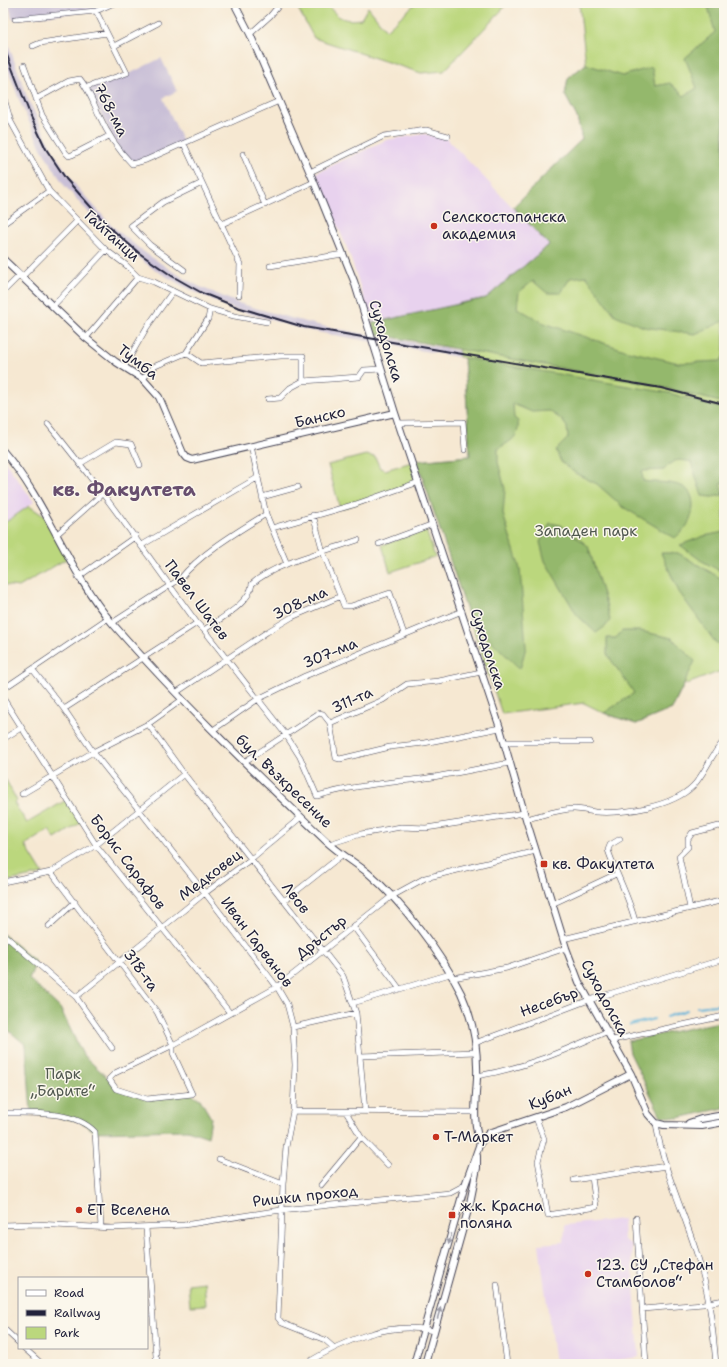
<svg xmlns="http://www.w3.org/2000/svg" width="727" height="1367" font-family="'Shantell Sans',sans-serif">
	<style>
		.built { fill: #e8d2ee }
		.industrial { fill: #c9bfd7 }
		.green { fill: #bbd77d; stroke: #6e7c5c }
		.forest { fill: #94b86c; stroke: #5b6d54 }
		.lines { fill: none; stroke-linecap: round; stroke-linejoin: round }
		.stream { stroke: #5db3da; stroke-width: 2 }
		.minor-casing { stroke: #424052; stroke-width: 6 }
		.tertiary-casing { stroke: #424052; stroke-width: 8 }
		.minor { stroke: #fff; stroke-width: 5 }
		.tertiary { stroke: #fff; stroke-width: 6 }
		.rail { stroke: #22223b; stroke-width: 2 }
		.oneway { fill: #9c9ca7 }
		.poi-dot { fill: #c8321e; stroke: #fbf7ec; stroke-width: 1.5 }
		.labels { text-anchor: middle; dominant-baseline: central; stroke-width: 3; stroke-linejoin: round; paint-order: stroke }
		.street-label { font-size: 15px; fill: #22223b; stroke: #fbf7ec }
		.poi-label { font-size: 15px; fill: #22223b; stroke: #fbf7ec; text-anchor: start }
		.park-label { font-size: 15px; fill: #50584f; stroke: #fbf7ec }
		.district-label { font-size: 19px; font-weight: bold; fill: #674e6e; stroke: #fbf7ec }
	</style>
	<rect width="100%" height="100%" fill="#fbf7ec"/>
	<filter id="ink" filterUnits="userSpaceOnUse"><feTurbulence type="fractalNoise" baseFrequency=".025" numOctaves="2"/><feDisplacementMap in="SourceGraphic" scale="8" xChannelSelector="R" yChannelSelector="G"/><feConvolveMatrix kernelMatrix="1 2 1 2 8 2 1 2 1" color-interpolation-filters="sRGB"/></filter>
	<filter id="wash" filterUnits="userSpaceOnUse"><feTurbulence type="fractalNoise" baseFrequency=".012" numOctaves="4" result="noise"/><feDisplacementMap in="SourceGraphic" scale="16" xChannelSelector="R" yChannelSelector="G"/><feGaussianBlur stdDeviation="0.9" result="paint"/><feColorMatrix in="noise" values="0 0 0 0 0 0 0 0 0 0 0 0 0 0 0 0 0 1.4 0 .05"/><feComposite in="paint" operator="in"/></filter>
	<g filter="url(#wash)">
		<rect width="100%" height="100%" fill="#f6e8d2"/>
		<path class="built" d="M425 134 447 139 549 245 486 298 372 323 349 253 316 173 386 140Z
			M3 459 34 502 3 524Z
			M623 1219 624 1240 631 1244 639 1357 587 1364H555L539 1244 564 1242 565 1225Z"/>
		<path class="industrial" d="M9 3H108V6L96 11 12 19Z
			M3 29 27 97 54 153 77 187 111 225 141 250 172 271 198 286 238 303 290 318 322 326 509 360 464 358 306 330 236 310 190 290 155 270 125 248 97 222 64 185 41 148 20 102 3 56Z
			M161 58 177 91 163 98 184 144 132 164 120 152 87 87 129 74Z"/>
		<path class="green" d="M295 3H326C337 17 342 22 361 19L368 7 386 30 416 3H506L502 10 444 71 421 73 314 38Z
			M579 3H724V670L684 685 672 709 636 724 604 713 584 703 502 714 417 461 470 456 464 358 459 357 456 304 486 298 549 245 513 207 582 139 577 117 565 95 568 78 586 64Z
			M366 455 375 457 380 468 385 470 412 462 419 482 340 509 328 465Z
			M29 506 47 518 68 558 19 587 3 585V524Z
			M426 530 435 557 390 572 382 545Z
			M6 780 17 801 14 803 27 823 68 799 82 822 55 839 49 830 25 845 43 874 3 882V781Z
			M204 1282 206 1305 190 1306 188 1284Z"/>
		<path class="forest" d="M707 3H724V321L695 334 644 327 615 315 586 276 570 278 561 293H547L533 281 519 292 517 308 544 323 628 351 679 363 721 361 724 355V403L653 385 375 334 372 323 486 298 549 245 513 207 582 139 577 117 565 95 568 78 586 64 622 76 652 67 655 86 670 83 684 96 697 88 685 58 715 32Z
			M464 358 669 393 724 409V482L720 483 723 495 712 497 702 496 691 462C678 459 673 459 664 470L642 471 643 481C656 483 668 481 681 486 697 491 695 515 686 527 683 531 679 534 675 538L623 507 597 484 575 473 561 462 556 450 568 438 567 427 561 419 549 411 532 412 513 404 514 418 518 421C520 438 510 441 498 449V462L505 489 503 514 520 569 526 647 520 669 470 620 417 461 470 456Z
			M550 523 561 525 588 546 606 604 610 620 606 626 596 633 577 615 545 561 540 542Z
			M724 532V573L702 561 680 545 704 536Z
			M661 553H678L722 579 724 587V646L715 642 679 592Z
			M622 631H640L672 638 695 661 672 709 636 724 604 713 634 693 607 654V638H616Z
			M3 934 36 962 29 979 60 1008 83 1055 109 1079 116 1089 147 1099 192 1094 200 1099 211 1118 208 1137 187 1130 95 1132 80 1121 31 1113 26 1045 3 1026Z
			M724 1021V1108L678 1118 661 1116 630 1053 628 1041Z"/>
		<g class="lines">
			<path class="stream" d="M697 1007 724 1004
				M666 1017 687 1010
				M630 1025 654 1019"/>
		</g>
	</g>
	<g filter="url(#ink)">
		<g class="lines">
			<g class="minor-casing">
				<path id="minor" d="M15 19 96 11 114 3
					M250 34 270 16 281 3
					M33 46 40 43 107 33
					M114 46 158 23
					M24 65 42 115 66 153 69 156 72 155 109 136
					M87 87 127 73 96 11
					M3 95 11 122 49 191 106 250 126 265 138 277 154 282 210 309 234 316 267 322
					M36 99 69 81 80 79C89 90 93 102 99 115 107 133 117 149 132 164L146 160 279 101
					M184 144 240 264 239 295
					M243 154 265 205
					M310 172 384 136 426 130 448 136
					M3 224 49 191
					M222 224 314 182
					M270 266 343 254
					M184 270 150 245 131 226 163 202 202 183
					M3 292 17 278 22 277 77 221
					M53 306 106 250
					M86 338 138 277
					M186 353 201 363 281 356H303V381
					M124 367 147 327 173 291
					M143 379 153 367 186 353 208 319 210 309
					M268 399 280 398 290 388 303 381 359 377 364 370 381 369
					M398 423 463 422 465 450
					M48 424C101 488 148 556 197 623L204 630 286 735 300 757 317 796C351 786 385 783 420 779 450 775 480 768 510 763
					M251 446 266 514 287 564
					M81 463 116 442 131 444 140 465
					M262 497 298 487
					M313 515 323 552 344 606H351L390 593 404 634
					M272 528 356 504 419 482
					M56 535 102 494
					M379 544 433 524
					M142 545 257 478
					M78 577 136 536
					M112 623 180 579C201 553 237 532 266 514
					M204 630C219 619 250 604 252 584 274 563 328 551 358 540
					M33 670 64 709 93 752 205 893 277 987 287 1004 293 1027 295 1065 293 1111 286 1147 283 1184 278 1318 282 1323 325 1340 333 1347
					M3 689 108 618
					M177 692 267 632 292 617 339 597
					M3 698 96 845 230 1013
					M64 709 197 623
					M330 723 336 758 340 759 390 747 424 743 500 728
					M330 723 383 700 407 684 439 681 481 672
					M148 724 184 774 343 976 356 1013 365 1111
					M213 730 258 699 305 676 462 611
					M3 739 21 728
					M505 742H590
					M244 762 319 713 323 714 330 723
					M22 794 93 752 148 724 183 699
					M526 819C541 816 558 809 574 809 581 809 588 811 595 812 624 814 672 807 693 786 705 774 711 754 724 741
					M620 839 610 845 608 850C616 874 629 897 635 921
					M329 844 361 834 401 827 426 828 524 813
					M51 872 157 1012 173 1045V1053L192 1094 147 1099 116 1089 109 1079 115 1073 173 1045 277 987 392 896 425 878 536 851
					M3 882 51 872 96 845 184 774
					M284 901 342 855
					M552 904 616 874
					M690 908 679 856 688 847V839L692 833 719 826 724 828
					M49 926 75 902
					M353 926 399 988
					M3 934 76 997 112 1048
					M563 939 724 900
					M453 978 507 968 566 948
					M76 997 205 893 251 859 301 817
					M353 1003 450 974
					M293 1027 356 1013
					M613 1040 724 1016
					M475 1043 589 1000 724 959
					M360 1056 476 1052
					M477 1076C525 1068 564 1051 608 1031
					M293 1111 475 1112
					M3 1113C31 1113 75 1110 95 1132L101 1227
					M536 1118 544 1139 538 1161 548 1215 596 1207 592 1177
					M656 1123C663 1173 688 1219 701 1268 710 1299 713 1331 716 1364
					M361 1137 388 1165
					M219 1159 283 1184
					M574 1180 666 1166
					M321 1185 361 1137 346 1112
					M636 1218 646 1364
					M3 1225 36 1224 112 1228 184 1225 281 1210 450 1193 465 1185
					M146 1228 156 1356 158 1364
					M497 1285 507 1364
					M642 1309 703 1304 724 1300
					M3 1328 19 1343
					M24 1348 42 1364
					M305 1364C343 1341 389 1320 434 1331"/>
			</g>
			<g class="tertiary-casing">
				<path id="tertiary" d="M234 3 250 34 314 182 354 281 395 413 500 728 526 819 566 948 579 982 631 1074 648 1114 656 1123 664 1125 702 1126 724 1122
					M3 259 86 338 116 362 143 379 159 397 183 453 187 458 192 460 395 413
					M3 451C49 504 67 571 113 624 179 700 253 771 326 841 339 853 354 862 368 873 402 902 441 953 461 993 473 1019 478 1050 477 1078 476 1100 472 1121 480 1143
					M689 1123 701 1119 724 1115
					M414 1364 465 1185 480 1143 489 1133 566 1107 631 1074
					M425 1364 470 1203 477 1168V1156"/>
			</g>
			<use href="#minor" class="minor"/>
			<use href="#tertiary" class="tertiary"/>
			<path class="rail" d="M3 45 31 117 46 149 66 179 107 225 139 253 172 276 202 293 237 307 304 327 661 388 724 404"/>
		</g>
		<defs><path id="oneway-solid" d="M-6-.8H1V-3.2L6.5 0L1 3.2V.8H-6Z"/></defs>
		<g class="oneway">
			<use href="#oneway-solid" transform="translate(450 1239) rotate(106)"/>
			<use href="#oneway-solid" transform="translate(439 1313) rotate(-74)"/>
		</g>
	</g>
	<g class="poi-dot">
		<circle cx="434" cy="226" r="4"/>
		<rect x="540" y="860" width="8" height="8" rx="2"/>
		<circle cx="436" cy="1137" r="4"/>
		<circle cx="79" cy="1210" r="4"/>
		<rect x="448" y="1211" width="8" height="8" rx="2"/>
		<circle cx="588" cy="1274" r="4"/>
	</g>
	<g class="labels">
		<g class="street-label">
			<text transform="translate(111 110) rotate(63)">768-ма</text>
			<text transform="translate(112 236) rotate(42)">Гайтанци</text>
			<text transform="translate(386 341) rotate(73)">Суходолска</text>
			<text transform="translate(138 362) rotate(38)">Тумба</text>
			<text transform="translate(320 417) rotate(-13)">Банско</text>
			<text transform="translate(197 600) rotate(53)">Павел Шатев</text>
			<text transform="translate(300 603) rotate(-25)">308-ма</text>
			<text transform="translate(488 649) rotate(72)">Суходолска</text>
			<text transform="translate(330 653) rotate(-22)">307-ма</text>
			<text transform="translate(352 700) rotate(-24)">311-та</text>
			<text transform="translate(284 781) rotate(44)">бул. Възкресение</text>
			<text transform="translate(128 862) rotate(53)">Борис Сарафов</text>
			<text transform="translate(210 875) rotate(-37)">Медковец</text>
			<text transform="translate(296 898) rotate(52)">Лвов</text>
			<text transform="translate(321 937) rotate(-39)">Дръстър</text>
			<text transform="translate(257 942) rotate(53)">Иван Гарванов</text>
			<text transform="translate(141 970) rotate(54)">318-та</text>
			<text transform="translate(605 998) rotate(62)">Суходолска</text>
			<text transform="translate(549 1002) rotate(-20)">Несебър</text>
			<text transform="translate(550 1097) rotate(-22)">Кубан</text>
			<text transform="translate(305 1196) rotate(-6)">Ришки проход</text>
		</g>
		<g class="poi-label">
			<text x="442" y="217">Селскостопанска<tspan x="442" dy="17">академия</tspan></text>
			<text x="552" y="864">кв. Факултета</text>
			<text x="444" y="1137">Т-Маркет</text>
			<text x="460" y="1206">ж.к. Красна<tspan x="460" dy="17">поляна</tspan></text>
			<text x="87" y="1210">ЕТ Вселена</text>
			<text x="596" y="1265">123. СУ „Стефан<tspan x="596" dy="17">Стамболов“</tspan></text>
		</g>
		<g class="park-label">
			<text x="586" y="531">Западен парк</text>
			<text x="63" y="1074">Парк<tspan x="63" dy="17">„Барите“</tspan></text>
		</g>
		<g class="district-label">
			<text x="124" y="489">кв. Факултета</text>
		</g>
	</g>
	<rect width="727" height="1367" fill="none" stroke="#fbf7ec" stroke-width="16"/>
	<rect x="18" y="1277" width="130" height="72" fill="#fbf7ec" stroke="#a4a2a5"/>
	<rect x="26" y="1290" width="20" height="6" fill="#ffffff" stroke="#a4a2a5"/>
	<text x="54" y="1297" font-size="12" fill="#22223b">Road</text>
	<rect x="26" y="1310" width="20" height="6" fill="#22223b" stroke="#a4a2a5"/>
	<text x="54" y="1317" font-size="12" fill="#22223b">Railway</text>
	<rect x="26" y="1327" width="20" height="12" fill="#bbd77d" stroke="#a4a2a5"/>
	<text x="54" y="1337" font-size="12" fill="#22223b">Park</text>
</svg>
